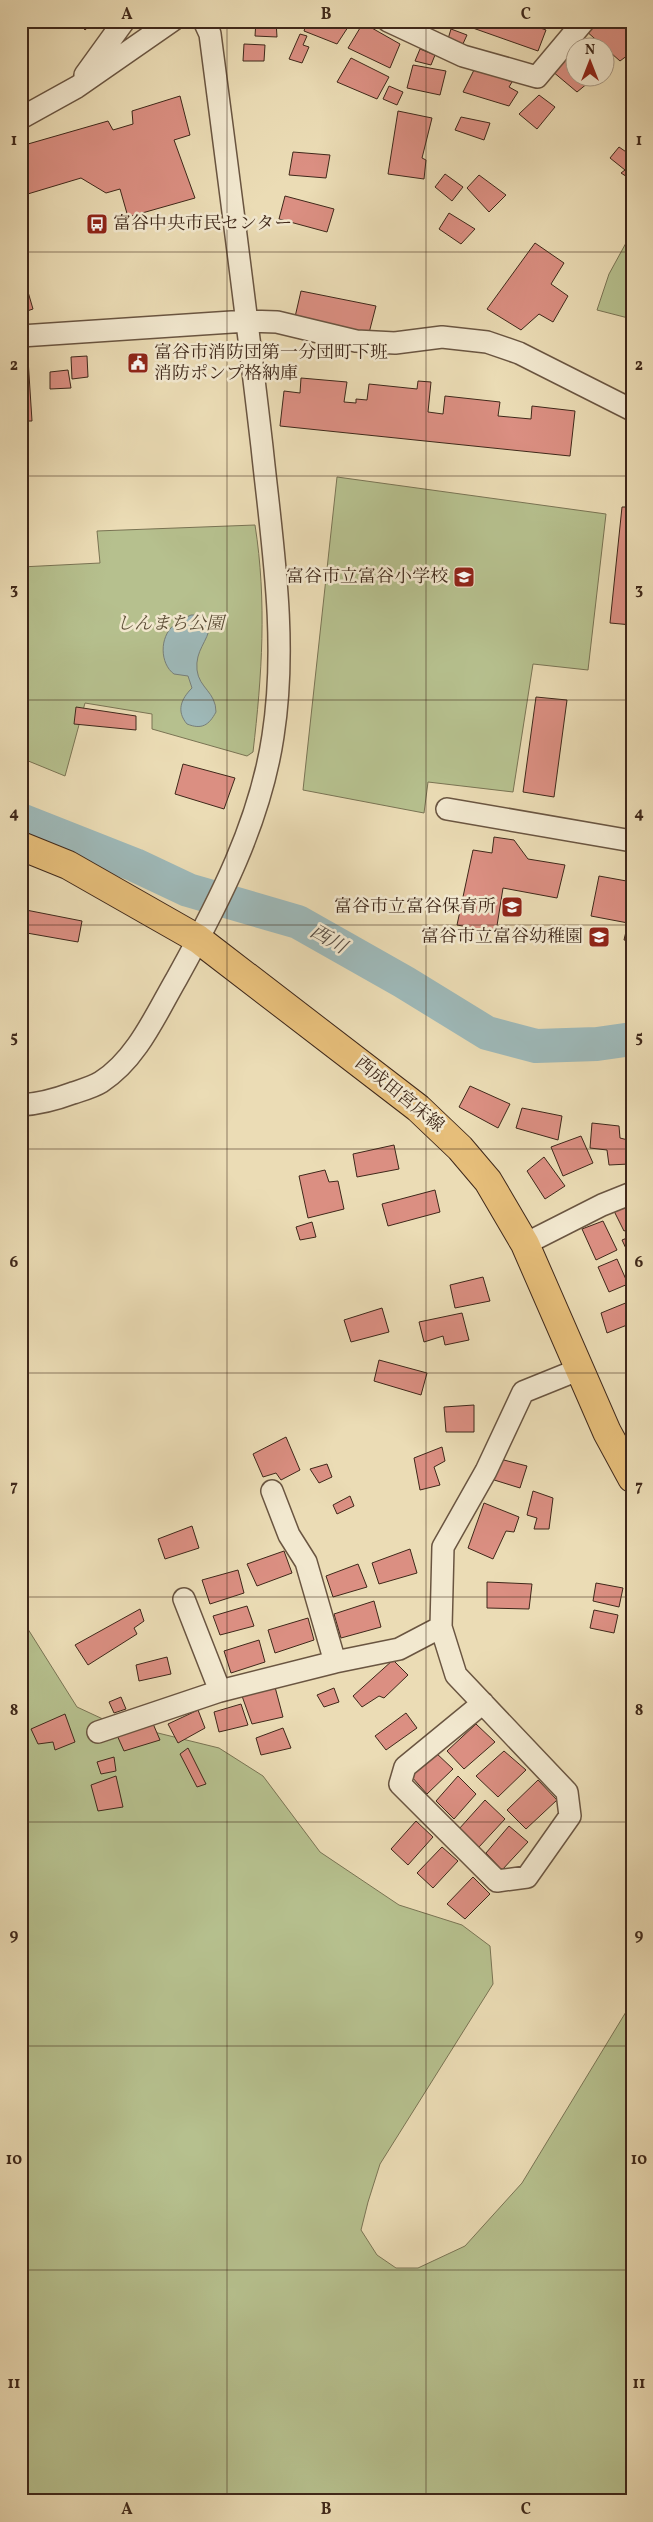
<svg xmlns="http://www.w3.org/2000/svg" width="653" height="2522" font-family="Vollkorn,'Noto Serif JP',serif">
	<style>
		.green { fill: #b6c08e; stroke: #7a7454 }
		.water { fill: #9eb9b9; stroke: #787f79 }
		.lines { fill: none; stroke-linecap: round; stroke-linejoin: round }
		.river { stroke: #9eb9b9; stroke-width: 34 }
		.building { fill: #db8f82; stroke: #3f281a }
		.minor-casing { stroke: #6a5541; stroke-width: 24 }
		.major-casing { stroke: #3f281a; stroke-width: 30 }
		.minor { stroke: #f2e8cf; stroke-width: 21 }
		.major { stroke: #e6be7a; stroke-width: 28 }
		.grid { fill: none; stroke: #3f281a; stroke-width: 1; stroke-opacity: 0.55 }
		.labels { text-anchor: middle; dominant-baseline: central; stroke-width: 5; stroke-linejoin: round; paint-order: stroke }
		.poi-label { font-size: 18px; fill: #3f281a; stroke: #f2e8cf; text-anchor: end }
		.park-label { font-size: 18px; font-style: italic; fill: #5d4e37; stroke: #f2e8cf }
		.street-label { font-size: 18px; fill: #3f281a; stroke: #f2e8cf }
		.water-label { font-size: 19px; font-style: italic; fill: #574c42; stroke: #f2e8cf }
		.neatline { fill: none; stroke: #3f281a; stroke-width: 2 }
		.grid-label { font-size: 16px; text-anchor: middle; font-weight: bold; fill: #3f281a }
	</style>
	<rect width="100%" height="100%" fill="#ebdcb5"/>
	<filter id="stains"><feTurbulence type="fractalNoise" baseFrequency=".004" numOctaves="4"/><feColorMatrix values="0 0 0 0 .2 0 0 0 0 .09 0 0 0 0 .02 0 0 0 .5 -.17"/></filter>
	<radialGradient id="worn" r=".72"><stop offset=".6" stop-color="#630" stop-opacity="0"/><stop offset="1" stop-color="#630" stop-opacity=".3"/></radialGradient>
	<path class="green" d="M632 232V271L626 281 632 285V319L597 310 609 274Z
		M337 477 606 514 588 670 533 664 513 792 428 782 424 813 303 790Z
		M255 525C267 601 262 676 253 752L247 756 152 729V714L85 703 65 776 21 758V567L100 563 97 531Z
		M21 1622 26 1626 77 1707 105 1720 219 1748 263 1776 320 1852 399 1905 462 1925 490 1946 493 1984 380 2164 368 2202 361 2230 377 2255 396 2268H418L465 2246 522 2183 632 2002V2501H21Z"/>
	<path class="water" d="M191 615H203L210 625C208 642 195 650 197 670 199 688 216 692 216 712 209 725 202 730 187 724 176 711 181 699 192 688L188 676 174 674C160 664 159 637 174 625 179 620 185 618 191 615Z"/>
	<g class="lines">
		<path class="river" d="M21 820 135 865 188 890 298 922 404 982 487 1033 536 1046 597 1044 632 1039"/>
	</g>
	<path class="building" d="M77 21H95L85 30Z
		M256 21H276L277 37 255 36Z
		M307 21H352L337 44 304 31Z
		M453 21H467L465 26Z
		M472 21H521L546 30 538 51 470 27Z
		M595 21H622L632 32V52L620 61 585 30Z
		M363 23 400 44 390 68 348 48Z
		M451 29 467 35 462 46 448 39Z
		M300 34 307 36 303 45 309 47 302 63 289 59Z
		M244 44 265 45 264 61H243Z
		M420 49 435 55 431 65 415 61Z
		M567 55 576 61V78H594L577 92 552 71Z
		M351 58 389 77 377 99 337 82Z
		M413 65 446 71 440 95 407 88Z
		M475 68 512 82 509 87 518 92 509 106 463 92Z
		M389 86 403 92 397 105 383 99Z
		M539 95 555 107 537 129 519 114Z
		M180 96 190 135 174 140 195 198 128 217 120 189 106 193 81 178 21 196V146L108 121 113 130 133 124 132 111Z
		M398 111 432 118 422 158 426 160 424 179 388 174Z
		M461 117 490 123 484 140 455 130Z
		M619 147 632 156V180L621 173 625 170 610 158Z
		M293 152 330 155 326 178 289 175Z
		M445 174 463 187 452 201 435 187Z
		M479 175 506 195 489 212 467 188Z
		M285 196 334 209 327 232 279 219Z
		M449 213 475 229 461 244 439 229Z
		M535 243 564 263 551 284 568 296 553 322 539 314 521 330 487 309Z
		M21 268 33 309 21 313Z
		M301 291 376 306 369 333 295 317Z
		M87 356 88 377 72 379 71 357Z
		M28 359 32 421H21V360Z
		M68 370 71 388 50 389V372Z
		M301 378 347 382 344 402 356 403V399L367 400 369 384 417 389 418 381 431 382 428 412 443 414 445 396 500 402 498 416 531 419 532 406 575 411 570 456 280 426 284 391 300 393Z
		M631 491H632V625L610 623 622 507H629Z
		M536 697 567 700 554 797 523 792Z
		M76 707 136 716V730L74 724Z
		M183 764 235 778 224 809 175 794Z
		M494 837 514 840 528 859 565 865 557 898 503 888 496 932 457 925 473 850 492 853Z
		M599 876 632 882V941L624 940 628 923 591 916Z
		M26 910 82 921 78 942 21 932Z
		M470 1086 510 1104 498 1128 459 1107Z
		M522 1108 562 1116 558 1140 516 1128Z
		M592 1123 619 1126 620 1138 628 1140 629 1164 609 1165 607 1150 590 1148Z
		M581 1136 593 1163 563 1176 551 1147Z
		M394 1145 399 1169 357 1177 353 1154Z
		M544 1157 565 1186 545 1199 527 1171Z
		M325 1170 329 1182 338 1181 344 1209 308 1218 299 1176Z
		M435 1190 440 1212 388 1226 382 1204Z
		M632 1205V1228L624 1231 614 1211Z
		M603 1221 617 1250 596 1260 582 1229Z
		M312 1222 316 1237 300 1240 296 1227Z
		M632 1236V1256L630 1257 622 1240Z
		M617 1259 628 1284 609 1292 598 1267Z
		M483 1277 490 1301 455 1308 450 1285Z
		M628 1302 632 1310V1323L607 1333 601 1313Z
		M382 1308 389 1332 351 1342 344 1320Z
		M462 1313 469 1340 445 1345 443 1336 424 1342 419 1322Z
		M379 1360 427 1373 421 1395 374 1381Z
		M474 1405V1432H446L444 1407Z
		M286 1437 300 1470 281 1480 276 1473 263 1477 253 1454Z
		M442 1447 445 1461 434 1467 440 1485 420 1490 414 1458Z
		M500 1459 527 1466 520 1488 491 1479Z
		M327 1464 332 1477 319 1483 310 1469Z
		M533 1491 553 1498 549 1529H534L537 1518 527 1515Z
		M350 1496 354 1506 337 1514 333 1505Z
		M484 1503 519 1517 514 1532 506 1531 493 1559 468 1548Z
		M192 1526 199 1548 165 1559 158 1539Z
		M410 1549 417 1573 379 1584 372 1563Z
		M284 1551 292 1573 257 1586 247 1564Z
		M358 1564 367 1587 333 1597 326 1576Z
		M238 1570 244 1593 210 1604 202 1580Z
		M487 1582 532 1584 529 1609 487 1608Z
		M596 1583 623 1588 619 1607 593 1601Z
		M374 1601 381 1627 341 1638 334 1614Z
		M247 1606 254 1626 220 1635 213 1616Z
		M140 1609 144 1621 134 1628 137 1634 88 1665 75 1645Z
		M594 1610 618 1615 614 1633 590 1628Z
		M308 1618 314 1640 275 1653 268 1630Z
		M259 1640 265 1662 231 1673 224 1651Z
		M167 1657 171 1674 139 1681 136 1665Z
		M393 1660 408 1675 384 1698 379 1696 362 1707 353 1696Z
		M275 1687 283 1717 252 1724 242 1696Z
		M334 1688 339 1702 324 1707 317 1695Z
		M121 1697 126 1709 114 1713 109 1702Z
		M241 1704 248 1725 219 1732 214 1712Z
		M198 1710 205 1728 178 1743 168 1724Z
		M406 1713 417 1728 386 1750 375 1736Z
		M65 1714 75 1742 55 1750 53 1742 38 1744 31 1729Z
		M151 1719 160 1740 124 1751 116 1733Z
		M476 1724 495 1742 464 1769 447 1751Z
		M283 1728 291 1748 261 1755 256 1738Z
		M188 1748 206 1784 197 1787 180 1754Z
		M504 1751 526 1770 498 1797 476 1776Z
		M435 1752 453 1769 427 1794 411 1776Z
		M114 1757 116 1771 101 1774 97 1762Z
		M116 1776 123 1807 98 1811 91 1785Z
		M458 1776 476 1794 454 1819 436 1801Z
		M538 1780 557 1800 526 1829 507 1810Z
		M485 1800 505 1819 479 1847 459 1829Z
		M416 1821 433 1837 408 1865 391 1849Z
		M509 1826 528 1842 502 1870 486 1853Z
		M442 1847 458 1861 433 1888 417 1873Z
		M473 1877 490 1894 465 1919 447 1904Z"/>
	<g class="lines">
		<g class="minor-casing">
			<path id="minor" d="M388 21 463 56 537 77 584 21
				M85 75 124 21
				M21 118 77 87 172 21
				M21 336 247 321 277 322 356 341 395 343 442 337 487 342 519 353 632 410
				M447 809 632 841
				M21 1105C38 1104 57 1099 73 1093 82 1090 93 1087 101 1082 137 1059 156 1014 177 978 219 902 260 823 273 736 288 640 272 543 262 447 246 309 228 172 210 34L204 21
				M525 1244 602 1205 632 1193
				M272 1491 289 1535 306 1562 335 1662
				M184 1599 220 1691
				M441 1627 456 1675 567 1792 570 1816 527 1877 497 1881 400 1784 405 1767 483 1703
				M98 1732 220 1691 335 1662 399 1649 441 1627 443 1547 486 1471 523 1392 580 1369"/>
		</g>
		<g class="major-casing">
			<path id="major" d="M21 846 68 865 198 939 418 1108 460 1148 488 1181 525 1244 607 1432 632 1478"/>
		</g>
		<use href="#minor" class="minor"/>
		<use href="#major" class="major"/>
	</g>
	<path class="grid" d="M227 21V2501M426 21V2501M21 252H632M21 476H632M21 700H632M21 925H632M21 1149H632M21 1373H632M21 1597H632M21 1822H632M21 2046H632M21 2270H632"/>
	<defs>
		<g id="bus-square" transform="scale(1.125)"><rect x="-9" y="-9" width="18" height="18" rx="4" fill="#8f2418" stroke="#f2e8cf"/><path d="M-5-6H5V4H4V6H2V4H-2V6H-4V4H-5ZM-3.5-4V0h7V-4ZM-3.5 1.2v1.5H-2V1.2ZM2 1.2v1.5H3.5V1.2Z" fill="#fff"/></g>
		<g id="civic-square" transform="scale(1.125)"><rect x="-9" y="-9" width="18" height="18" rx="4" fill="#8f2418" stroke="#f2e8cf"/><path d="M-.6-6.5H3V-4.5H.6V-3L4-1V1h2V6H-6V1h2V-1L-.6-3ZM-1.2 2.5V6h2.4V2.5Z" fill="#fff"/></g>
		<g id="school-square" transform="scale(1.125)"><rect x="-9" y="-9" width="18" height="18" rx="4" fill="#8f2418" stroke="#f2e8cf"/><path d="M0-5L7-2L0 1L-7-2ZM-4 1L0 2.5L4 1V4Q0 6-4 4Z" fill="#fff"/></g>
	</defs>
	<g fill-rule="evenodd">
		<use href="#bus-square" x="97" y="224"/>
		<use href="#civic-square" x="138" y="363"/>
		<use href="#school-square" x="464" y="577"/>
		<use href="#school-square" x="512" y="907"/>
		<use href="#school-square" x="599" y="937"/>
	</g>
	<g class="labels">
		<g class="poi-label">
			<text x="113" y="224" text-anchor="start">富谷中央市民センター</text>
			<text x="154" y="353" text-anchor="start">富谷市消防団第一分団町下班<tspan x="154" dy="21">消防ポンプ格納庫</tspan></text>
			<text x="448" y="577">富谷市立富谷小学校</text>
			<text x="496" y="907">富谷市立富谷保育所</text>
			<text x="583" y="937">富谷市立富谷幼稚園</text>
		</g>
		<g class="park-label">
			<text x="170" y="624">しんまち公園</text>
		</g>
		<g class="street-label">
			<text transform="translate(399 1095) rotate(39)">西成田宮床線</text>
		</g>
		<g class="water-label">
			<text transform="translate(328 940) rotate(30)">西川</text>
		</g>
	</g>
	<rect width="653" height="2522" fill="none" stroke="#ebdcb5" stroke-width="55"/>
	<g transform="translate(590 62)"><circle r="24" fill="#f2e8cf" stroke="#aa9b87"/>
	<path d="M0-4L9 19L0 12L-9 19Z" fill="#8f2418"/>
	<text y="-8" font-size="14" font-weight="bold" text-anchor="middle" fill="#3f281a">N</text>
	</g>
	<rect x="28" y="28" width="598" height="2466" class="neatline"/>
	<g class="grid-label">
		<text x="127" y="19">A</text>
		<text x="326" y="19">B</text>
		<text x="526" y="19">C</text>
		<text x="14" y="145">1</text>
		<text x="639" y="145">1</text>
		<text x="14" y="370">2</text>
		<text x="639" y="370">2</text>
		<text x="14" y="594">3</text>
		<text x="639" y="594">3</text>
		<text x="14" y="818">4</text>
		<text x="639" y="818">4</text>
		<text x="14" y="1042">5</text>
		<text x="639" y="1042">5</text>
		<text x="14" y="1267">6</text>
		<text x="639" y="1267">6</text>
		<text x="14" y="1491">7</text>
		<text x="639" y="1491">7</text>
		<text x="14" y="1715">8</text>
		<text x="639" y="1715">8</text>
		<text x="14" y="1940">9</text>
		<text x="639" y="1940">9</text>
		<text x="14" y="2164">10</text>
		<text x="639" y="2164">10</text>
		<text x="14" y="2388">11</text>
		<text x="639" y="2388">11</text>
		<text x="127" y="2514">A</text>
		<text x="326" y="2514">B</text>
		<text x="526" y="2514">C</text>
	</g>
	<rect width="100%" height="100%" filter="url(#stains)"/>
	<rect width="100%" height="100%" fill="url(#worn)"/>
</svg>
